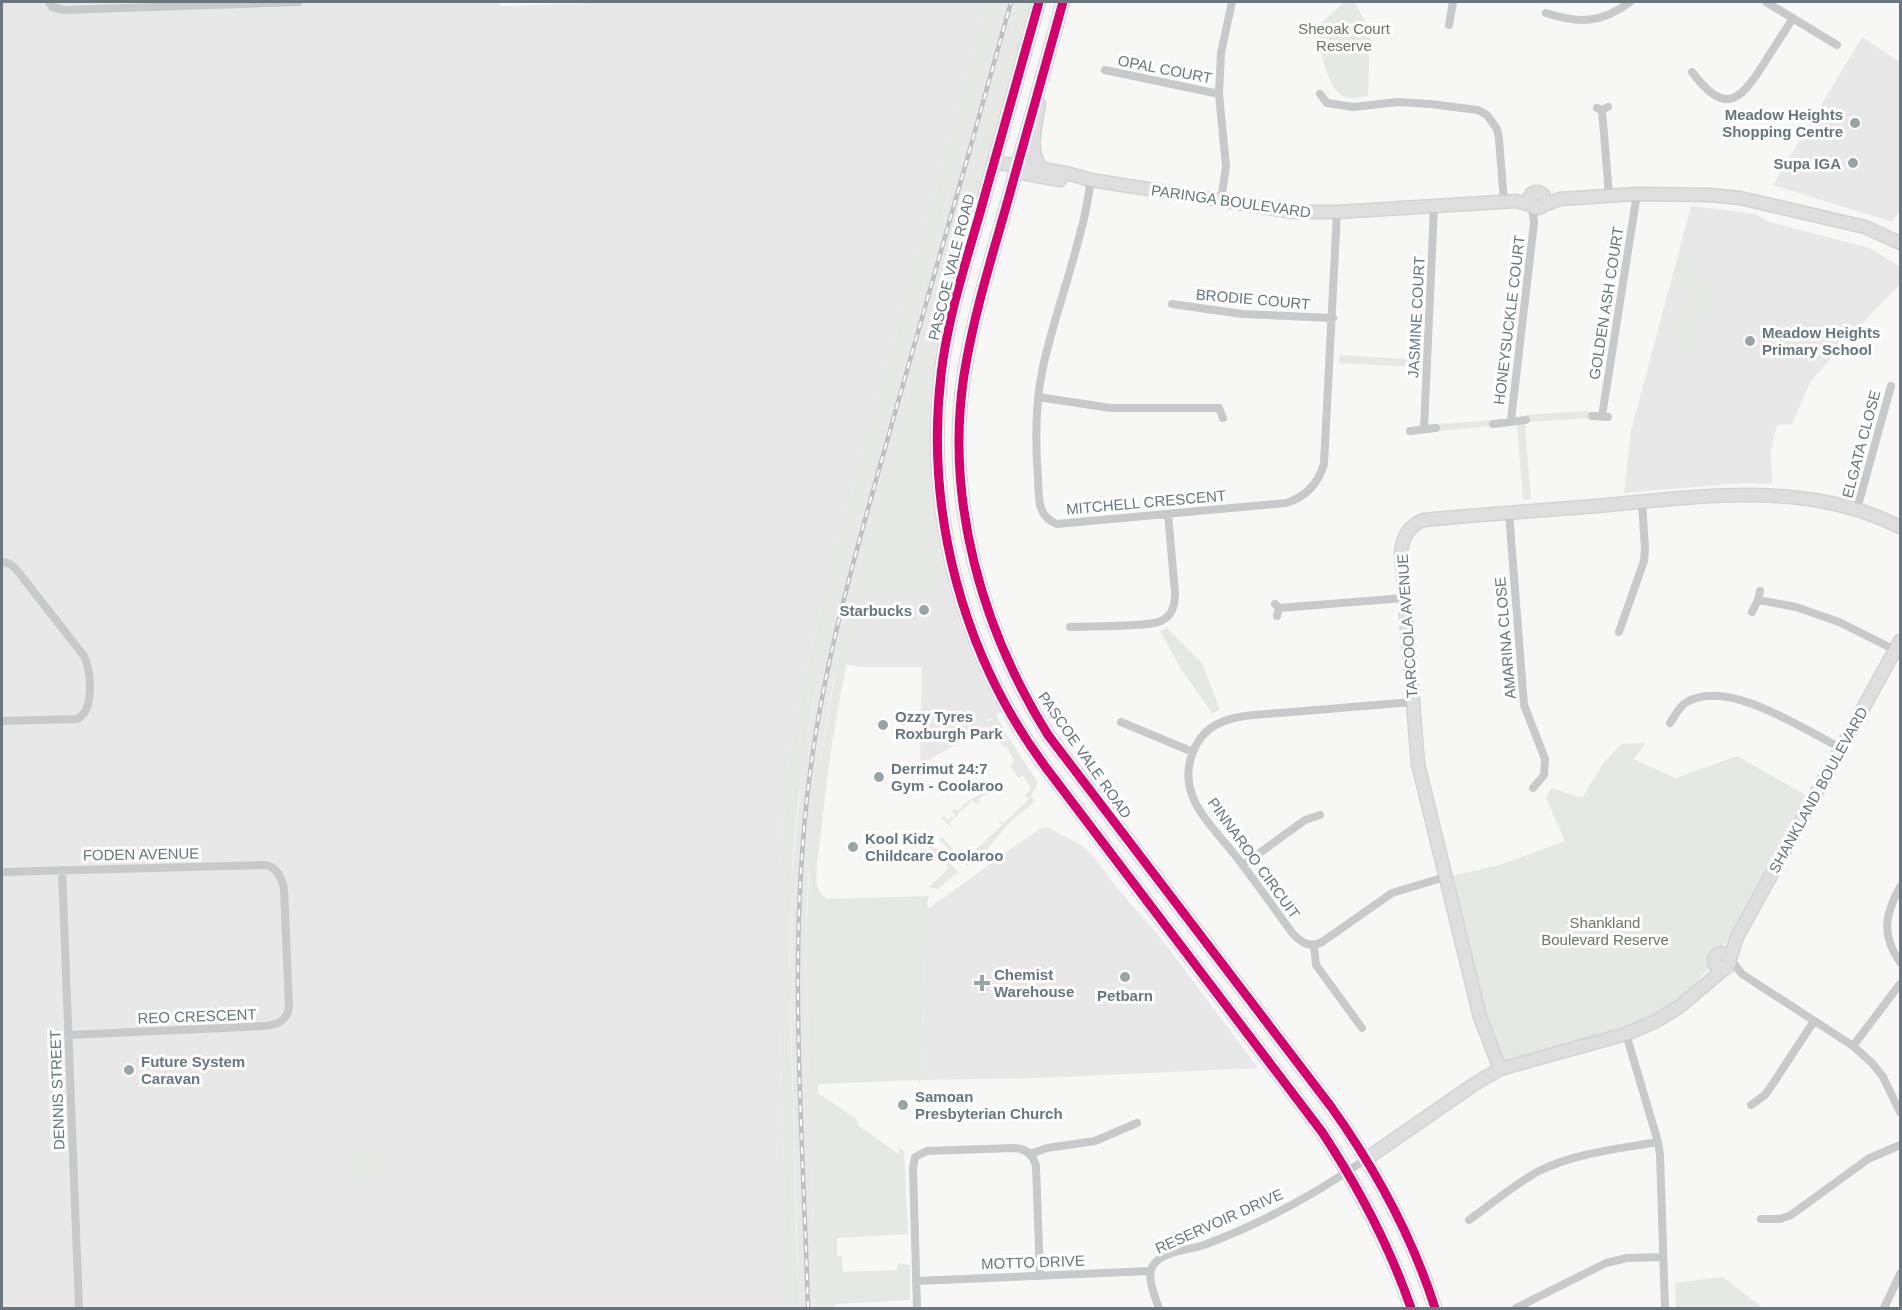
<svg xmlns="http://www.w3.org/2000/svg" width="1902" height="1310" font-family="Helvetica,sans-serif">
	<style>
		.built { fill: #e7e8e7 }
		.green { fill: #e6e8e4 }
		.lines { fill: none; stroke-linecap: round; stroke-linejoin: round }
		.secondary-casing { stroke: #d3d4d4; stroke-width: 15 }
		.primary-casing { stroke: #d2d3d3; stroke-width: 15 }
		.street { stroke: #c7c9ca; stroke-width: 8 }
		.secondary { stroke: #dedede; stroke-width: 12 }
		.primary { stroke: #dedede; stroke-width: 12 }
		.rail-casing { stroke: #bec0c0; stroke-width: 4.5 }
		.rail { stroke: #fff; stroke-width: 2; stroke-dasharray: 7; stroke-linecap: butt }
		.cycleway-casing { stroke: #fff; stroke-width: 13 }
		.cycleway { stroke: #d6006c; stroke-width: 9 }
		.poi-dot { fill: #99a4a7; stroke: #fff; stroke-width: 2 }
		.labels { text-anchor: middle; dominant-baseline: central; stroke-width: 6; stroke-linejoin: round; paint-order: stroke }
		.park-label { font-size: 15px; fill: #6a7664; stroke: #fff }
		.street-label { font-size: 15px; fill: #66777d; stroke: #fff }
		.poi-label { font-size: 15px; font-weight: bold; fill: #66777d; stroke: #fff; text-anchor: start }
	</style>
	<rect width="100%" height="100%" fill="#f7f7f6"/>
	<path class="built" d="M2 2H499L500 6 624 2H989L831 569 805 678 789 760 780 866V1025L788 1308H2Z
		M1002 2H1020L868 542 833 681 818 778 807 896 806 936 816 1308H799L790 984 791 887 802 766 824 644 840 579Z
		M1862 37 1900 62V210L1892 222 1773 185Z
		M1691 206 1756 214 1769 222 1870 248 1900 267V284L1856 330 1811 381 1792 424 1777 425 1771 449 1772 484 1741 483 1624 493 1631 431Z
		M955 578 1007 708 986 721 988 726 920 765 922 667H860L846 664 862 595 869 588 942 589Z
		M1047 827 1081 845 1093 856 1117 888 1164 942 1258 1068 1039 1078 921 1080 925 911 1039 829Z"/>
	<path class="green" d="M989 2H1002L840 579C819 665 801 753 794 842 787 929 790 1017 793 1105 795 1173 796 1241 799 1308H788L780 1025V866L789 760 805 678 831 569Z
		M1020 2H1032L978 197 966 214 963 224 965 225C962 271 943 314 936 359 924 434 932 510 950 582L942 589 869 588 862 595C844 671 829 747 822 825 820 844 815 866 817 884 818 891 822 895 827 899L929 896 927 903 928 909 925 911 921 1080 919 1084 918 1080 818 1084V1093L856 1119 859 1126 899 1154V1147L904 1151 908 1234 837 1238V1256H842L843 1272 897 1270V1263L910 1265V1300L835 1304V1308H816L806 936 811 845 818 778 837 663 868 542Z
		M1343 3H1355L1370 31 1368 96C1362 97 1354 98 1349 98 1326 95 1321 46 1316 28Z
		M1680 256 1691 257V278L1683 281 1685 289 1671 291Z
		M1707 277 1713 313 1693 317 1686 281Z
		M1690 313 1696 348 1679 351 1671 317Z
		M1339 355 1418 360 1417 367 1339 363Z
		M1587 411 1592 418 1526 422 1525 415Z
		M1493 420V426L1438 431 1437 424Z
		M1522 420 1525 425 1531 499 1523 500 1517 425Z
		M1167 628 1202 663 1220 710 1212 713 1181 669 1160 631Z
		M968 679 980 687 1007 735 1038 783 1031 797 1035 800 1032 804 1009 823 985 852 967 866 939 840 942 837 960 857 965 852 969 856 1002 825 998 821 1004 823 1029 799 1025 795 1031 789 1023 775 1018 778 1010 765 1015 762 1006 746 1003 747 999 739 1001 737 994 725 988 728 985 723 991 720 992 715 973 683Z
		M1646 743 1633 759 1676 778 1737 756 1809 797 1726 942 1713 953 1709 967 1693 987 1675 1005 1654 1017 1617 1031 1510 1061 1504 1060 1499 1056 1483 1015 1449 877 1499 865 1565 841 1546 798 1551 788 1582 798 1603 764 1621 744Z
		M987 790 989 792 979 799 980 801 977 804 973 800 950 822 952 828 942 819 944 815 947 820 955 816 952 811 955 809 957 811 963 807 962 805Z
		M930 845 934 849 936 848 958 872 938 889 929 887 949 868 928 846Z
		M366 1154 373 1156 385 1170C375 1174 362 1183 351 1180L353 1155Z
		M1723 1277 1763 1308H1676L1675 1283Z"/>
	<g class="lines">
		<g class="secondary-casing">
			<path id="secondary" d="M1039 104C1036 125 1027 151 1042 169
				M1017 165 1066 173 1091 180 1294 212H1337L1516 201 1531 205
				M1015 172 1060 180
				M1529 200a8 8 0 1 1 16 0a8 8 0 1 1-16 0Z
				M1544 205 1560 199 1637 194 1710 195 1740 198 1865 227 1900 243
				M1714 961a8 8 0 1 1 16 0a8 8 0 1 1-16 0Z
				M1730 959 1736 939 1900 641
				M1500 1069 1480 1017 1418 764 1401 552C1403 537 1408 526 1424 520 1481 514 1539 511 1596 506 1697 497 1806 479 1900 527
				M1366 1159 1476 1083 1500 1069 1626 1034 1656 1021 1679 1007 1724 969"/>
		</g>
		<g class="primary-casing">
			<path id="primary" d="M1039 2C1019 73 999 144 979 216 964 268 947 321 941 375 925 514 963 657 1047 769L1322 1132C1359 1188 1389 1245 1411 1308
				M1063 2C1044 70 1025 139 1006 207 990 263 973 318 964 375 945 501 982 629 1048 735L1332 1108C1376 1170 1412 1236 1435 1308
				M994 163 1017 165"/>
		</g>
		<path class="street" d="M49 2 52 7 64 10 298 2
			M1766 2 1837 45
			M1546 13C1579 24 1602 23 1630 2
			M1449 25 1453 2
			M1105 70 1219 94
			M1692 72C1723 113 1738 105 1763 65 1773 49 1783 34 1793 18
			M1320 94 1327 103 1353 107 1398 102 1430 104 1478 110 1487 115 1497 129 1499 139 1504 202
			M1597 108 1602 110 1608 107
			M1602 110 1609 195
			M1091 180C1088 197 1086 214 1081 230 1070 276 1053 321 1043 367 1035 404 1035 440 1038 477 1039 496 1036 516 1057 524L1286 503C1306 497 1318 484 1324 464L1337 212
			M1221 201 1226 166 1219 94 1221 53 1232 2
			M1172 304 1242 314 1333 318
			M1038 397 1111 408H1219
			M1219 408 1223 418
			M1592 416 1608 417
			M1602 416 1637 194
			M1511 420 1534 223 1532 206
			M1493 424 1526 420
			M1424 429 1434 207
			M1410 431 1436 428
			M1857 509 1891 386
			M1509 513 1524 705 1545 759 1544 775 1533 788
			M2 562 10 564 16 569 84 656C91 671 95 711 77 719L2 721
			M1758 600 1796 607 1839 622 1895 650
			M1275 604 1279 608 1277 616
			M1279 608 1404 598
			M1752 612 1758 600 1760 591
			M1070 627C1087 626 1150 627 1161 621 1173 615 1175 605 1175 593L1168 514
			M1619 632 1644 561 1645 549 1642 502
			M1413 702 1254 715C1243 716 1233 717 1222 722 1194 733 1182 768 1192 795 1200 817 1221 837 1235 855 1255 881 1274 908 1293 934 1302 943 1309 948 1322 942L1392 893 1445 877
			M1121 722 1193 752
			M1670 723C1675 716 1679 706 1687 702 1729 678 1804 730 1841 748
			M1243 865 1305 820 1320 815
			M62 870 79 1308
			M2 872 265 865C277 867 281 877 284 888L289 1007C287 1020 279 1024 266 1026L68 1035
			M1900 887C1885 914 1881 935 1900 962
			M1314 946 1316 965 1362 1028
			M1731 960 1742 974 1853 1046 1872 1063 1883 1077 1900 1112
			M1626 1034 1658 1142 1660 1155 1665 1308
			M1853 1046 1900 984
			M1751 1105 1765 1095 1772 1085 1814 1021
			M1030 1154 1047 1148 1095 1141 1137 1123
			M1761 1219H1780L1791 1215 1868 1159 1900 1145
			M1469 1220C1491 1204 1514 1185 1537 1172 1574 1153 1618 1149 1658 1142
			M916 1281 1150 1271
			M917 1308 913 1168 915 1157 927 1151 1013 1148C1026 1148 1033 1155 1036 1166L1040 1276
			M1159 1308C1155 1297 1145 1275 1154 1264 1164 1251 1189 1250 1204 1245 1261 1224 1317 1193 1366 1159
			M1516 1308 1606 1263 1627 1258 1663 1257
			M1884 1308 1900 1274"/>
		<use href="#secondary" class="secondary"/>
		<use href="#primary" class="primary"/>
		<g class="rail-casing">
			<path id="rail" d="M808 1308C803 1131 787 949 810 773 825 655 859 541 891 427 931 285 972 144 1011 2"/>
		</g>
		<use href="#rail" class="rail"/>
		<g class="cycleway-casing">
			<path id="cycleway" d="M1039 2C1019 73 999 144 979 216 964 268 947 321 941 375 925 514 963 657 1047 769L1322 1132C1359 1188 1389 1245 1411 1308
				M1063 2C1044 70 1025 139 1006 207 990 263 973 318 964 375 945 501 982 629 1048 735L1332 1108C1376 1170 1412 1236 1435 1308"/>
		</g>
		<use href="#cycleway" class="cycleway"/>
	</g>
	<g class="poi-dot">
		<circle cx="1855" cy="123" r="6"/>
		<circle cx="1853" cy="163" r="6"/>
		<circle cx="1750" cy="341" r="6"/>
		<circle cx="924" cy="610" r="6"/>
		<circle cx="883" cy="725" r="6"/>
		<circle cx="879" cy="777" r="6"/>
		<circle cx="853" cy="847" r="6"/>
		<circle cx="1125" cy="977" r="6"/>
		<path d="M979 974h6v6h6v6h-6v6h-6v-6h-6v-6h6z"/>
		<circle cx="129" cy="1070" r="6"/>
		<circle cx="903" cy="1105" r="6"/>
	</g>
	<g class="labels">
		<g class="park-label">
			<text x="1344" y="28">Sheoak Court<tspan x="1344" dy="17">Reserve</tspan></text>
			<text x="1605" y="922">Shankland<tspan x="1605" dy="17">Boulevard Reserve</tspan></text>
		</g>
		<g class="street-label">
			<text transform="translate(1165 69) rotate(11)">OPAL COURT</text>
			<text transform="translate(1231 201) rotate(8)">PARINGA BOULEVARD</text>
			<text transform="translate(951 267) rotate(-76)">PASCOE VALE ROAD</text>
			<text transform="translate(1253 299) rotate(5)">BRODIE COURT</text>
			<text transform="translate(1606 303) rotate(-81)">GOLDEN ASH COURT</text>
			<text transform="translate(1416 317) rotate(-87)">JASMINE COURT</text>
			<text transform="translate(1509 320) rotate(-83)">HONEYSUCKLE COURT</text>
			<text transform="translate(1861 444) rotate(-75)">ELGATA CLOSE</text>
			<text transform="translate(1146 502) rotate(-5)">MITCHELL CRESCENT</text>
			<text transform="translate(1407 626) rotate(-94)">TARCOOLA AVENUE</text>
			<text transform="translate(1505 638) rotate(-95)">AMARINA CLOSE</text>
			<text transform="translate(1085 755) rotate(55)">PASCOE VALE ROAD</text>
			<text transform="translate(1818 790) rotate(-61)">SHANKLAND BOULEVARD</text>
			<text transform="translate(141 854) rotate(-1)">FODEN AVENUE</text>
			<text transform="translate(1254 858) rotate(54)">PINNAROO CIRCUIT</text>
			<text transform="translate(197 1016) rotate(-2)">REO CRESCENT</text>
			<text transform="translate(57 1090) rotate(-92)">DENNIS STREET</text>
			<text transform="translate(1219 1221) rotate(-24)">RESERVOIR DRIVE</text>
			<text transform="translate(1033 1262) rotate(-2)">MOTTO DRIVE</text>
		</g>
		<g class="poi-label">
			<text x="1843" y="114" text-anchor="end">Meadow Heights<tspan x="1843" dy="17">Shopping Centre</tspan></text>
			<text x="1841" y="163" text-anchor="end">Supa IGA</text>
			<text x="1762" y="332">Meadow Heights<tspan x="1762" dy="17">Primary School</tspan></text>
			<text x="912" y="610" text-anchor="end">Starbucks</text>
			<text x="895" y="716">Ozzy Tyres<tspan x="895" dy="17">Roxburgh Park</tspan></text>
			<text x="891" y="768">Derrimut 24:7<tspan x="891" dy="17">Gym - Coolaroo</tspan></text>
			<text x="865" y="838">Kool Kidz<tspan x="865" dy="17">Childcare Coolaroo</tspan></text>
			<text x="994" y="974">Chemist<tspan x="994" dy="17">Warehouse</tspan></text>
			<text x="1125" y="995" text-anchor="middle">Petbarn</text>
			<text x="141" y="1061">Future System<tspan x="141" dy="17">Caravan</tspan></text>
			<text x="915" y="1096">Samoan<tspan x="915" dy="17">Presbyterian Church</tspan></text>
		</g>
	</g>
	<rect width="1902" height="1310" fill="none" stroke="#66777d" stroke-width="6"/>
</svg>
